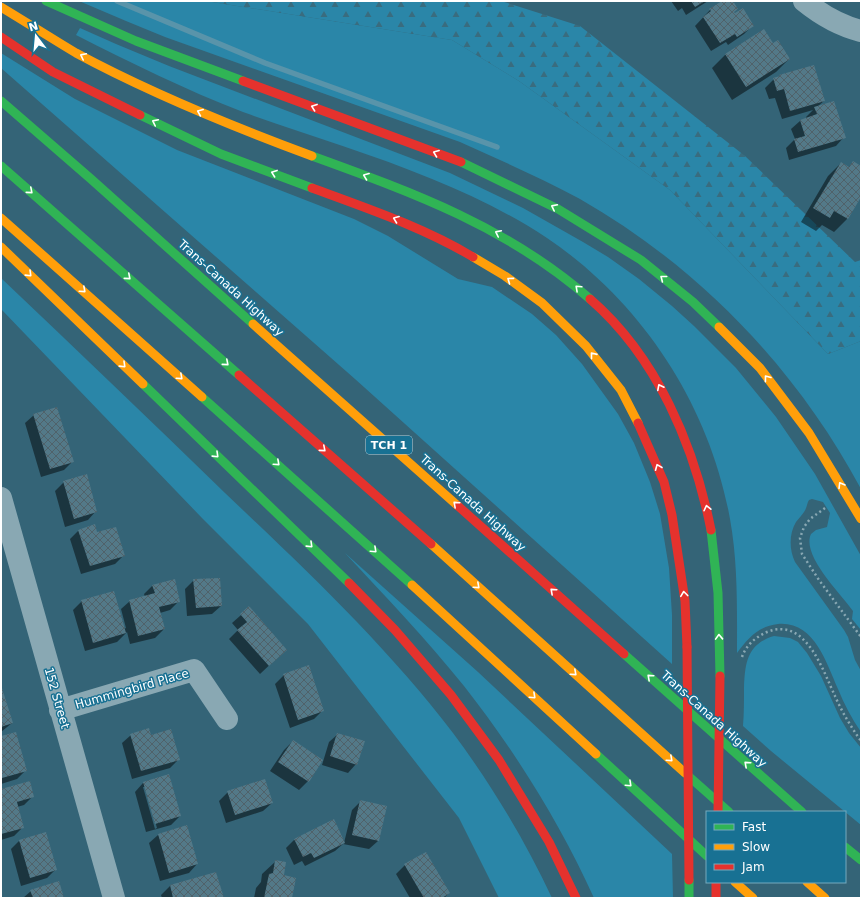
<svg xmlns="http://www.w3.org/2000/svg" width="862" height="899" font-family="'DejaVu Sans',sans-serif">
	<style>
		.green { fill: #2a86a8 }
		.forest { fill: url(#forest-firs) }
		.shadow { fill: #0007; fill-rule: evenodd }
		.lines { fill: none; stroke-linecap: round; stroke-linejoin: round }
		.stream { stroke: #5994aa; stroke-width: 5.5 }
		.building { fill: url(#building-cross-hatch) }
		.path { stroke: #89a8b3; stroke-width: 2.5; stroke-dasharray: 2 3; stroke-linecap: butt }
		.street { stroke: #89a8b3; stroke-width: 22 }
		.fast { stroke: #30b455; stroke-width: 9 }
		.slow { stroke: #ff9f0a; stroke-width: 9 }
		.jam { stroke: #e5322d; stroke-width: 9 }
		.jam-bridge { stroke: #e5322d; stroke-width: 9 }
		.oneway { stroke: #fff }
		.labels { text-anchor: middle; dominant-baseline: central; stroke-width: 3; stroke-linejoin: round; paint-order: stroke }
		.shield { fill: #187193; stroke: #bad4df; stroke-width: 1 }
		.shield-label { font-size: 11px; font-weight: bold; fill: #fff }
		.street-label { font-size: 12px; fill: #fff; stroke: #187193 }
	</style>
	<defs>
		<pattern id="forest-firs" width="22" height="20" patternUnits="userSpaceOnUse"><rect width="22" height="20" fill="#2a86a8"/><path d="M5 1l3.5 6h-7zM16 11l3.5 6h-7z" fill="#396c7f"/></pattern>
		<pattern id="building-cross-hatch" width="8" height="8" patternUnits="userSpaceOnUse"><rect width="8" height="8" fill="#537988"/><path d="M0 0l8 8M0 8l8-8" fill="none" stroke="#50626a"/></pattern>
	</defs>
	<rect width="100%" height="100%" fill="#346477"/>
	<path class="green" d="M79 1H206L452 40 519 81 670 190 828 354 861 341V489C796 368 699 267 580 199 541 178 500 160 460 142L165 37 126 21Z
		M80 28 116 44 169 66 450 173 523 208 583 242 608 257 639 279 672 306 694 326 736 368 776 417 815 474 861 556V630L852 619 853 611C841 594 801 555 811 534L816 530 827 527 830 513 823 502 812 499 809 500C807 503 807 508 804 512 802 515 799 518 796 522 789 534 789 549 795 562L844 630 848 637 855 660 861 671V732C852 719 844 704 838 689 826 662 814 621 778 624 759 626 748 638 737 653 737 609 738 563 730 519 710 406 642 302 547 238 511 214 471 195 432 179 370 153 306 135 243 112 186 90 131 63 76 35Z
		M1 53 75 99 177 150 354 219 388 236 458 279 492 287 532 314 556 335 582 364 618 414 634 443 650 482 660 514 669 568 672 615V664L355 379 1 68Z
		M1 278C76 349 151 421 225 493 305 569 386 645 453 733 491 784 525 840 552 898H499L459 818 308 624 202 518 1 309Z
		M345 553 478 672 672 854 673 898H594C560 823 515 751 464 686 427 640 386 597 345 553Z
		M774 636 790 638 798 642 807 653 821 676 840 718 849 733 861 748V825L771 751 743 726C744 713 744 701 744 688 745 663 747 644 774 636Z"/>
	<path class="forest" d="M206 1H501L580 26 745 156 855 262 861 260V341L828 354 670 190 519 81 452 40Z"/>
	<path class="shadow" d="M671 1H708L686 15 682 8 678 11Z
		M724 1H732L733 12 753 25 744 34 728 45 726 42 711 51 695 26 710 10Z
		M764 31 772 44 789 59 776 72 732 100 712 68 725 55Z
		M780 76 824 101 817 107 844 137 836 146 789 160 786 148 795 139 791 129 800 121 807 119 806 117 813 110 782 119 775 98 769 99 765 88 774 79Z
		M853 162 861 167V195L847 219 834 232 822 225 816 231 801 222 828 176 841 163 848 168Z
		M34 415 72 462 64 470 41 477 25 423Z
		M64 482 96 511 88 520 65 527 55 491Z
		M79 530 96 534 124 555 115 564 81 574 70 539Z
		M194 580 221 606 212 614 187 616 185 589Z
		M153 585 179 601 170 610 160 613 164 629 155 638 130 644 127 632 117 642 85 651 73 610 82 601 124 629 126 628 121 609 130 601 145 597 144 594Z
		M249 608 277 658 260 674 229 639 238 630 232 623Z
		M284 675 323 710 314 719 290 728 275 684Z
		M1 687 12 723 1 732Z
		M338 734 356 764 348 773 322 765 329 742Z
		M131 735 150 736 178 760 170 768 132 779 122 743Z
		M1 737 26 770 17 779 1 784Z
		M293 741 322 761 308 781 299 790 270 771 284 750Z
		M143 783 180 816 171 825 146 832 135 792ZM143 787H145L157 828 155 829Z
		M1 790 33 796 24 805 17 807 23 827 14 836 1 840Z
		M228 792 272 803 263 811 226 823 219 801Z
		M361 801 378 841 369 849 343 844 335 851 305 866 302 861 294 865 286 848 294 840 344 843 352 810Z
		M158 835 197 864 189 873 160 881 149 843Z
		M19 841 56 869 47 878 21 886 11 849Z
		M276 861 291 898H254L256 888 261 882 262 874Z
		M405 865 449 893 444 898H410L396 874Z
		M216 873 223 898H162L161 895 170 886Z
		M31 891 63 898H23Z"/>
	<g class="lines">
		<path class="stream" d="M117 1 265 63 497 147"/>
	</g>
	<path class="building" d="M691 1H705L695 7Z
		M722 1H733L738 9 734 12 735 13 743 8 754 26 737 37 735 34 720 43 703 17 711 11 709 9Z
		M764 29 773 43 778 40 790 59 746 87 725 54Z
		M814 65 825 101 790 111 784 89 777 91 773 78 780 76 779 75Z
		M834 101 846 138 798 152 794 139 805 136 800 120 817 114 814 107Z
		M853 161 861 166V197L848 219 834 211 830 218 813 208 841 162 849 167Z
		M57 407 74 462 50 469 33 414Z
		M87 474 97 512 74 519 63 481Z
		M95 524 97 532 116 527 125 556 90 566 78 530Z
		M220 578 222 606 196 608 193 579Z
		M175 579 180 602 159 607 165 629 138 636 129 600 155 593 152 585Z
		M114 591 126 633 93 643 81 600Z
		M249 606 287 650 269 666 237 630 247 622 240 614Z
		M309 665 324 711 298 720 283 674Z
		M1 685 13 723 1 727Z
		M149 728 151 735 171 729 180 760 141 771 130 734Z
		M16 732 27 771 2 778 1 773V736Z
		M337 733 365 741 357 765 330 756Z
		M293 740 323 760 309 782 278 762Z
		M169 774 181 816 155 824 143 782Z
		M265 779 273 803 235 815 227 791Z
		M30 781 34 797 17 802 24 828 1 834V789Z
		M360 800 387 806 379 841 352 835Z
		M334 819 345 843 314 858 311 853 303 857 294 839Z
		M187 825 198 864 169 873 158 834Z
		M46 832 57 870 30 878 19 840Z
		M426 852 450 893 442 898H424L404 864Z
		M275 860 286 862 284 875 296 878 292 898H264L269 874 273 873Z
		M216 872 224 898H173L170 885Z
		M59 881 64 898H33L30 890Z"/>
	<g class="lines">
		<path class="path" d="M825 508 810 519 804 527 800 538 802 554 819 580 861 637
			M742 657C746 645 756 637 767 632 806 616 823 671 835 696 842 712 851 727 861 741"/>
		<path class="street" d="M804 1C820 14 841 26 861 31
			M1 498 114 898
			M60 710 194 670 227 719"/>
		<path class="fast" d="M46 1 136 41 243 81
			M1 101 91 179 253 324
			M140 115 221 154 312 188
			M312 156C414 193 508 227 590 299
			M461 162 558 209 641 260 693 302 719 327
			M1 166 239 375
			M143 384 349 583
			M202 397 412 585
			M711 530 718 593 720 676
			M624 654 802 812
			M596 754 707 856
			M685 773 729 812
			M845 847 861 860
			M689 880V898"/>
		<path class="slow" d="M1 7C26 22 51 38 76 53 152 94 231 126 312 156
			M1 218 202 397
			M1 247 143 384
			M473 257 505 276 542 303 586 346 621 390 638 423
			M253 324 458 506
			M719 327 760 368 809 433 861 519
			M431 544 685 773
			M412 585 596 754
			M735 882 753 898
			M807 882 825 898"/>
		<path class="jam" d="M1 37 53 72 140 115
			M243 81 461 162
			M312 188C366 208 423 227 473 257
			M590 299C657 357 694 445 711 530
			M239 375 431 544
			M638 423 664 482 672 515 685 601 687 647
			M458 506 624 654
			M349 583 395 630 451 695 499 760 549 842 576 898
			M716 882V898"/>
		<path class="jam-bridge" d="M687 647 689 880
			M718 812 720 676"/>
	</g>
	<defs><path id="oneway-chevron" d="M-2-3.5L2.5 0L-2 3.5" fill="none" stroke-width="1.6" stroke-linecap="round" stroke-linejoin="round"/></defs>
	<g class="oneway">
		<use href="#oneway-chevron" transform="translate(83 56) rotate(-153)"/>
		<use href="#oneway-chevron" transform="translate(314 107) rotate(-160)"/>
		<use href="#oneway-chevron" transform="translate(200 112) rotate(-157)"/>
		<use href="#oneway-chevron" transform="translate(155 122) rotate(-154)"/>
		<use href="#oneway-chevron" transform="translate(436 153) rotate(-159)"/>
		<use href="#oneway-chevron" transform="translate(274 173) rotate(-160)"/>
		<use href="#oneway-chevron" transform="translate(366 176) rotate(-159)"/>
		<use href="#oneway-chevron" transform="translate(30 191) rotate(41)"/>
		<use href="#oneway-chevron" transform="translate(554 207) rotate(-153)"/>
		<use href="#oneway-chevron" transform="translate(396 219) rotate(-159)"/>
		<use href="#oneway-chevron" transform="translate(498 233) rotate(-154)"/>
		<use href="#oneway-chevron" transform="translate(29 274) rotate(44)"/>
		<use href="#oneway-chevron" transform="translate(128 277) rotate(41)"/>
		<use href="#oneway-chevron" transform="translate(663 278) rotate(-142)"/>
		<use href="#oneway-chevron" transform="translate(510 280) rotate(-144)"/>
		<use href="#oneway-chevron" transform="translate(578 288) rotate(-137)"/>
		<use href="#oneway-chevron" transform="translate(83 290) rotate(42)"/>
		<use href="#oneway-chevron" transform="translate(593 355) rotate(-129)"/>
		<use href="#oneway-chevron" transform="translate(226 363) rotate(41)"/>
		<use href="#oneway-chevron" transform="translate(123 365) rotate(44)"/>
		<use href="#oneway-chevron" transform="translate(180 377) rotate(42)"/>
		<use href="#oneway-chevron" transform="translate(767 378) rotate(-127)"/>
		<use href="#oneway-chevron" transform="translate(660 387) rotate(-117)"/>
		<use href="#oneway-chevron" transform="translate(323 449) rotate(41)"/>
		<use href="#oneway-chevron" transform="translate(216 455) rotate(44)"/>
		<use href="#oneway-chevron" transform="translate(277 463) rotate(42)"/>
		<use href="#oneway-chevron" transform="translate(658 467) rotate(-112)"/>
		<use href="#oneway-chevron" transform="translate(841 485) rotate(-121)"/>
		<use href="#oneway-chevron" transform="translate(456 504) rotate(-138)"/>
		<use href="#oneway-chevron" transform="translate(707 508) rotate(-103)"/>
		<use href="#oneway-chevron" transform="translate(310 545) rotate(44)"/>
		<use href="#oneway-chevron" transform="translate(374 550) rotate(43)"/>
		<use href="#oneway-chevron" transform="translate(477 586) rotate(42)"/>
		<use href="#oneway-chevron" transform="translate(553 591) rotate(-138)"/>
		<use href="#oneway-chevron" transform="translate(684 594) rotate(-97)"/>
		<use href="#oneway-chevron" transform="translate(719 637) rotate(-92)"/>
		<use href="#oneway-chevron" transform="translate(574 673) rotate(42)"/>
		<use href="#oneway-chevron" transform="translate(650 677) rotate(-138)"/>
		<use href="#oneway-chevron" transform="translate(533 696) rotate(43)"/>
		<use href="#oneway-chevron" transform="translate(670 759) rotate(42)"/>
		<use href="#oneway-chevron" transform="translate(747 764) rotate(-138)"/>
		<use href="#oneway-chevron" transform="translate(629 784) rotate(43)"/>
	</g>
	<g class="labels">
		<rect class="shield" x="366" y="436" width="46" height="18" rx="3"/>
		<g class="shield-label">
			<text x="389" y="445">TCH 1</text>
		</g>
		<g class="street-label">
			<text transform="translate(231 288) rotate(42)">Trans-Canada Highway</text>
			<text transform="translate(473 503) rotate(42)">Trans-Canada Highway</text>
			<text transform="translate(132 689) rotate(-16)">Hummingbird Place</text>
			<text transform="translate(57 698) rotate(74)">152 Street</text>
			<text transform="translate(714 719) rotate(42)">Trans-Canada Highway</text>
		</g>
	</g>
	<rect width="862" height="899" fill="none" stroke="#ffffff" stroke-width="4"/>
	<rect x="706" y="811" width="140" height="72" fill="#187193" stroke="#74aabe"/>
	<rect x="714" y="824" width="20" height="6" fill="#30b455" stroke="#74aabe"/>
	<text x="742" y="831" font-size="12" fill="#ffffff">Fast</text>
	<rect x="714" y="844" width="20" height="6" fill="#ff9f0a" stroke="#74aabe"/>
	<text x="742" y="851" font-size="12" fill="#ffffff">Slow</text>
	<rect x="714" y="864" width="20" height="6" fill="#e5322d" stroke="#74aabe"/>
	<text x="742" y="871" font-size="12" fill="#ffffff">Jam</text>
	<g transform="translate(36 36) rotate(344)" stroke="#187193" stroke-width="3" paint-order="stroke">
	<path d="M0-3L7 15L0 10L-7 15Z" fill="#ffffff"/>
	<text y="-6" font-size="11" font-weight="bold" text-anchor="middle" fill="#ffffff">N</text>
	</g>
</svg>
